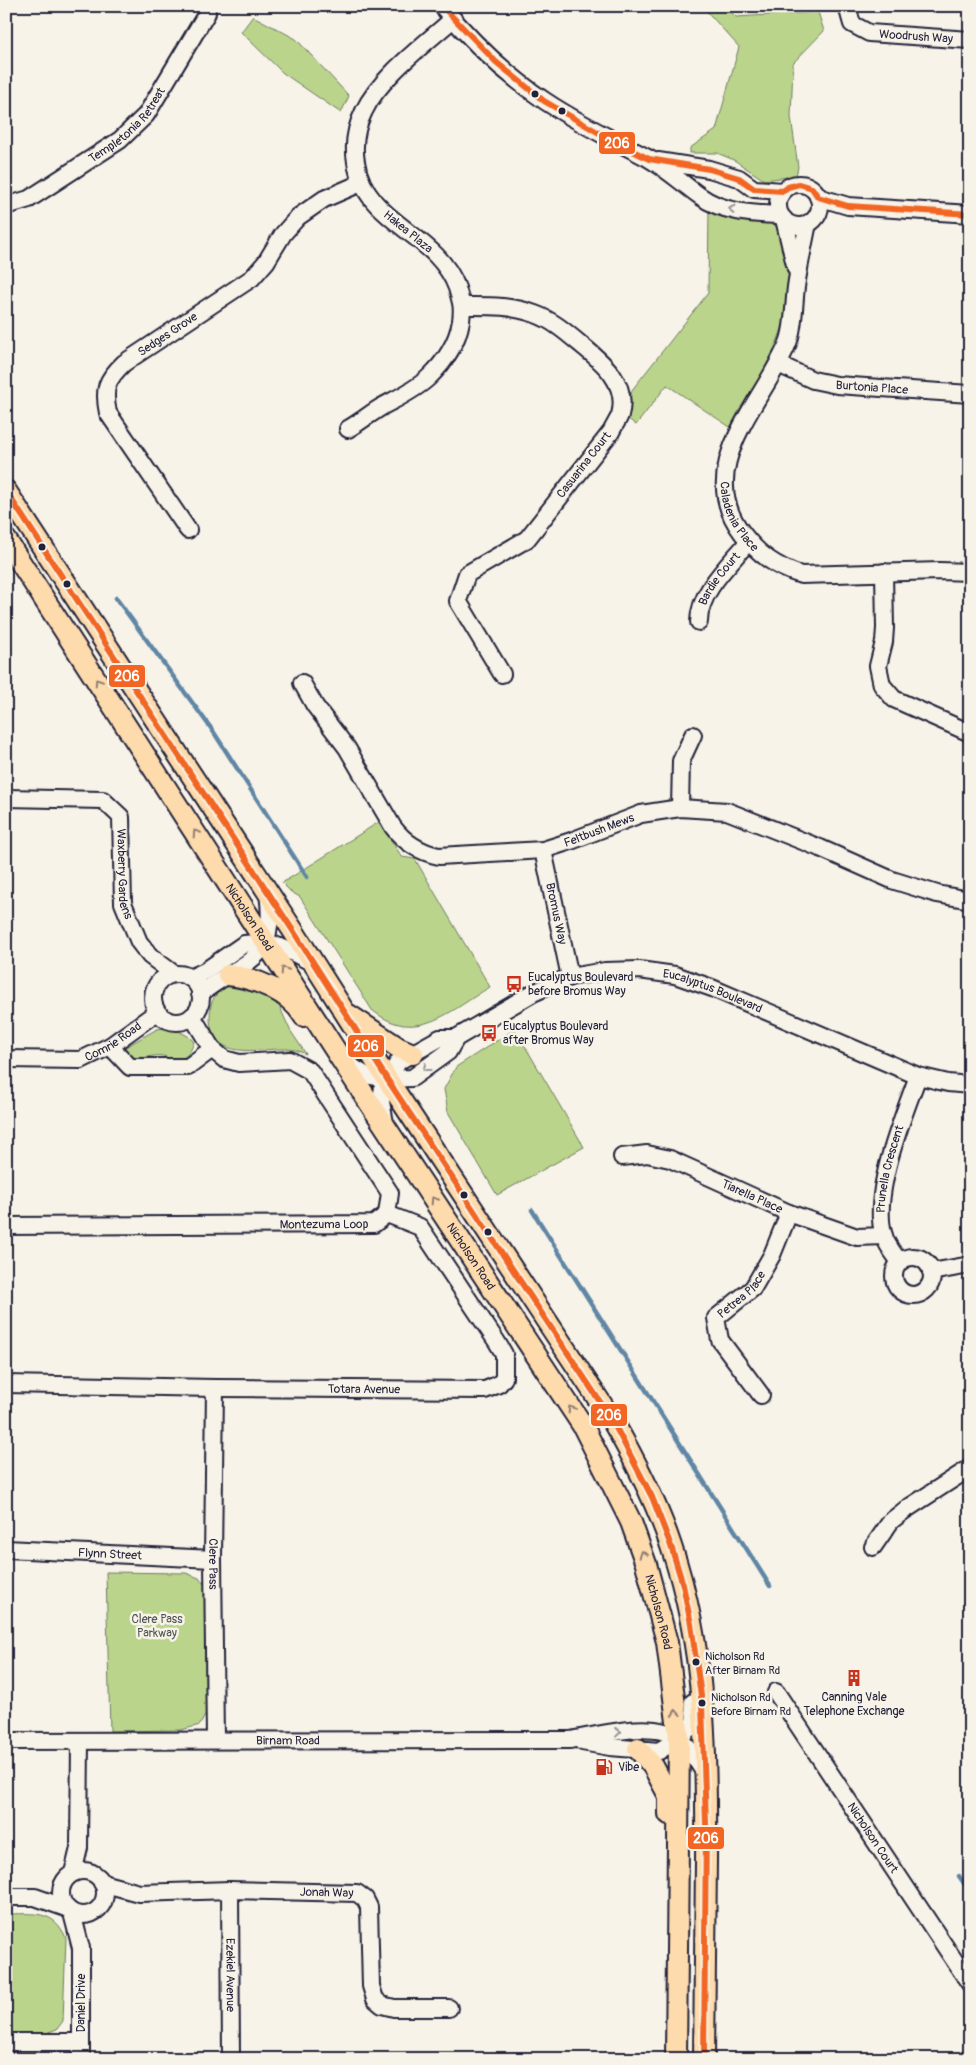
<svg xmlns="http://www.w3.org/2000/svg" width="976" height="2065" font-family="Pangolin,sans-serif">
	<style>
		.green { fill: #bad48b; stroke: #6e7b63 }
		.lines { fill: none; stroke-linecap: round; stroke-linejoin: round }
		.stream { stroke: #6186a5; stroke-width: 4.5 }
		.minor-casing { stroke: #22223b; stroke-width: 20 }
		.major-casing { stroke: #22223b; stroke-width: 24 }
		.minor { stroke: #f7f3e8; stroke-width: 16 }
		.major { stroke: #fedbac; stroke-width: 20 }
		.bus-1-casing { stroke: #f7f3e8; stroke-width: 10 }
		.bus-1 { stroke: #f26522; stroke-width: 6 }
		.oneway { stroke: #97959a }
		.oneway2 { stroke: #907e74 }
		.bus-dot { fill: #22223b; stroke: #f7f3e8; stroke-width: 2 }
		.labels { text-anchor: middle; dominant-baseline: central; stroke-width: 5; stroke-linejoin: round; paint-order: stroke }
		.bus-label { font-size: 11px; fill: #22223b; stroke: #f7f3e8; text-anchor: start }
		.street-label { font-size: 12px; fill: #22223b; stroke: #f7f3e8 }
		.poi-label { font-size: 12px; fill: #22223b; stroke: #f7f3e8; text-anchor: start }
		.park-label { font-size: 12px; fill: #505753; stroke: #f7f3e8 }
		.line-badge { stroke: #f7f3e8; stroke-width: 2 }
		.badge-label { font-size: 14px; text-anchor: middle; font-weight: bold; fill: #fff }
	</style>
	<rect width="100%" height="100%" fill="#f7f3e8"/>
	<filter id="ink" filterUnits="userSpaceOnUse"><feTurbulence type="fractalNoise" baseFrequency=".02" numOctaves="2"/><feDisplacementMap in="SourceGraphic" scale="10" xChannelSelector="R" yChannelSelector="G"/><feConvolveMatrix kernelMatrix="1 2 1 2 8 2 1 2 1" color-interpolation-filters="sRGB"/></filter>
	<g filter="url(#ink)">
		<path class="green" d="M702 6H725L736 17 818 12 824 31 793 63 791 117 798 167 796 176 764 180 734 160 717 153H690V148L716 130 739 47Z
			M253 16 296 39 349 96 341 113 283 73 241 32Z
			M709 208C721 210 761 214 769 220 781 229 783 239 786 253 803 317 761 375 730 427L667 385 636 425 626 417 632 390 708 293Z
			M379 822 402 857 415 859 490 987C451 1010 416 1046 372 1010L300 897 291 892 282 883Z
			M248 984 277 1001 290 1030 306 1054C303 1053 299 1051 295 1050 268 1044 214 1067 210 1020 210 1011 210 1002 216 995 225 984 234 985 248 984Z
			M171 1027 188 1036 194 1042C190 1054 185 1061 170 1059 159 1051 145 1059 132 1060L122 1049 157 1029Z
			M515 1029 584 1147 497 1195 448 1112 444 1089 456 1067Z
			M106 1572 186 1573 199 1578 207 1588V1712L200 1725 181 1730 110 1731Z
			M6 1914C33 1914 54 1909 66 1938L63 2021 57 2029 46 2033 33 2036H6Z"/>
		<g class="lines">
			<path class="stream" d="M116 598 213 731 307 877
				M532 1210 770 1586
				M959 1876 970 1892"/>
			<g class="minor-casing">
				<g id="minor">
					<path d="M442 6C471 41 508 76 545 101 578 123 613 140 648 158 667 169 683 184 700 196 723 213 754 214 780 215"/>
					<path id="s1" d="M847 6 852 24 869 33 970 40"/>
					<path d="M658 161 709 169 739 178 754 189 783 191"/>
					<circle cx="799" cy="205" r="21"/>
					<path d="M818 197 848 206 970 214"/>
					<path id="s2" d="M6 206 29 199 120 140 146 115 207 13 206 6"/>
					<path d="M784 219 796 269"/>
					<path id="s3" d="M808 223C804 244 799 265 796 287 794 303 794 329 788 343 764 402 691 468 743 534 759 555 776 567 801 575L940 571 970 572"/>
					<path d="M463 306C487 306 511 305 535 314 552 320 566 332 579 343 601 361 629 382 620 415 618 420 614 426 611 432L527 539 467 574 458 601 502 674"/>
					<path id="s4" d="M778 364 813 380 837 385 970 394"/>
					<path d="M348 429C360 422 371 413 383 406 398 398 415 390 428 378 445 362 457 344 461 321 463 306 461 302 457 288 437 232 365 224 356 162 353 144 356 127 364 111 380 77 425 44 453 19"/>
					<path id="s5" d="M188 530 108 413C103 389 106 380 124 363L252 278 266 262 283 234 298 217 324 199 361 183"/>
					<path d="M884 572 885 628 884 642 878 666 882 685 894 699 970 733"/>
					<path id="s6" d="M699 622C699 591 730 564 748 542"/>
					<path id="s7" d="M302 683 315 706 347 748 393 827C405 843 419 852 439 856L543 850 571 841 641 814 680 808 727 811 820 848 892 880 937 894 970 900"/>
					<path id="s8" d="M6 798 103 800 121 817 123 903 139 942 150 956 174 974"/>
					<path d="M680 808 681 761 693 735"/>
					<path id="s9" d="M543 850 570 977"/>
					<circle cx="177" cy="998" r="24"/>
					<path d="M190 978 205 971 244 944 267 942 292 952 314 964"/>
					<path d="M200 994C245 958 278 964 268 893"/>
					<path d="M110 1046 130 1067H188L212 1049"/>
					<path id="s10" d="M6 1059 81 1060 110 1046 157 1012"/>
					<path id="s11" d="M343 1061 365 1075 387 1079 412 1078 448 1052 456 1038 533 993 570 977 605 971 639 970 675 975 712 988 918 1076 948 1083 970 1085"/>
					<path d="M385 1123 381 1102 383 1086 399 1061 440 1038H456"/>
					<path id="s12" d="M622 1157 647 1154 670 1159 789 1213 857 1237 884 1236"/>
					<path id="s13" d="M6 1226 374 1224 387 1214 390 1193 310 1071 290 1060 239 1063 224 1059 212 1049 192 1016"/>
					<circle cx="913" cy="1276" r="19"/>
					<path id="s14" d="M900 1262C894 1254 887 1246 884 1236 870 1195 904 1115 918 1076"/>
					<path d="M931 1272 970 1265"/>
					<path id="s15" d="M6 1384 215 1388 485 1390 499 1384 504 1378V1354L497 1342 420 1227 387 1214"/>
					<path id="s16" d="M215 1388 213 1559 215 1740"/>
					<path id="s17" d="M761 1395 720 1340 716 1318 753 1288 772 1255 789 1213"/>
					<path d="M873 1547 891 1521 905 1510 970 1468"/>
					<path id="s18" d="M6 1549 213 1559"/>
					<path id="s19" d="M776 1692 970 1984"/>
					<path id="s20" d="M6 1741 570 1740C599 1735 655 1719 679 1739 691 1748 698 1764 707 1776"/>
					<path d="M582 1742 610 1747 659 1751 679 1738 693 1725 695 1719 693 1702"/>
					<circle cx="83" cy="1893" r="22"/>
					<path d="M73 1873 79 1848 80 1741"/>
					<path id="s21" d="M102 1883 139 1893 230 1890 357 1893 365 1899 369 1907 371 1986 375 1999 382 2005 394 2008H449"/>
					<path id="s22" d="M230 1890 231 2059"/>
					<path d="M6 1897H35L66 1908"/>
					<path d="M72 1913 81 1948V2059"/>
					<path d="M6 2042H81"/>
				</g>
			</g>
			<g class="major-casing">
				<g id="major">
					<path d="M6 491 292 929 387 1079 612 1420C635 1460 656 1501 671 1546 706 1648 707 1756 706 1863 705 1928 705 1993 704 2059"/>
					<path id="s23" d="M6 540 363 1093 583 1426 631 1522 646 1564 667 1642 679 1738 676 2059"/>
					<path d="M228 975C255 978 289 991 304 1016"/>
					<path d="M349 1015 399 1048 413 1054"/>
					<path d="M638 1749 653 1766 669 1796V1814"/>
				</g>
			</g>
			<use href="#minor" class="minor"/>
			<use href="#major" class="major"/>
			<g class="bus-1-casing">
				<path id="bus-1" d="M442 6 496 62 544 101 613 141 649 159 709 169 739 178 754 189 783 191 788 187 799 184 812 188 818 197 848 206 970 214
					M6 491 292 929 387 1079 612 1420 652 1497 671 1546 683 1585 691 1624 702 1703 706 1823 704 2059"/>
			</g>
			<use href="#bus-1" class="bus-1"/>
		</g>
		<defs><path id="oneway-chevron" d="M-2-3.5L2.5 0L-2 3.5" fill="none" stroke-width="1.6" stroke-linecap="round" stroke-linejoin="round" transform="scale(1.25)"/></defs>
		<g class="oneway">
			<use href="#oneway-chevron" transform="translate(732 209) rotate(-166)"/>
			<use href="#oneway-chevron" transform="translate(426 1068) rotate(143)"/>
			<use href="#oneway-chevron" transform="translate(618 1732) rotate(-6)"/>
		</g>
		<g class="oneway2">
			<use href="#oneway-chevron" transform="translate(98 682) rotate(-123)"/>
			<use href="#oneway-chevron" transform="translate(196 833) rotate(-123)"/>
			<use href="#oneway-chevron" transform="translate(284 970) rotate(-123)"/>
			<use href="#oneway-chevron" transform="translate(434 1200) rotate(-123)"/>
			<use href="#oneway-chevron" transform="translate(571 1409) rotate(-123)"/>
			<use href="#oneway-chevron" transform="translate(643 1554) rotate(-109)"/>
			<use href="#oneway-chevron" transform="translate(676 1713) rotate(-95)"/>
		</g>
	</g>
	<defs>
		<g id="bus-bare" transform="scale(1.35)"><path d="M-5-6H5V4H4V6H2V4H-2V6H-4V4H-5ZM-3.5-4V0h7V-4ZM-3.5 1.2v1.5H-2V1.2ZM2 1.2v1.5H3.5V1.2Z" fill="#c8321e" stroke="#f7f3e8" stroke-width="2.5" paint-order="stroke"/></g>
		<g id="building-bare" transform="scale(1.35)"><path d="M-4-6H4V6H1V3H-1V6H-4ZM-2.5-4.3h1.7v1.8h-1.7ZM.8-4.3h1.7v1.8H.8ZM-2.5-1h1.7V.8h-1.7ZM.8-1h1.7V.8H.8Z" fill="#c8321e" stroke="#f7f3e8" stroke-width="2.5" paint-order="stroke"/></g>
		<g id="fuel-bare" transform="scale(1.35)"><path d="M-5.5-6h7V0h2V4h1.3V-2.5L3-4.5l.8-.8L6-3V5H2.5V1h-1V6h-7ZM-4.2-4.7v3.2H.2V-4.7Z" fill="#c8321e" stroke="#f7f3e8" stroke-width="2.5" paint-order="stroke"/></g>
	</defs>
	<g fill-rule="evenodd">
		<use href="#bus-bare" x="514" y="984"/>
		<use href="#bus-bare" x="489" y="1033"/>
		<use href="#building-bare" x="854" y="1678"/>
		<use href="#fuel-bare" x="604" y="1767"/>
	</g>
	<g class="bus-dot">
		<circle cx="535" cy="94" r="4.5"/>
		<circle cx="562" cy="111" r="4.5"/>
		<circle cx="42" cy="547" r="4.5"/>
		<circle cx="67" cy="584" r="4.5"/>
		<circle cx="464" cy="1195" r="4.5"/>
		<circle cx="488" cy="1232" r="4.5"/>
		<circle cx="696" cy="1662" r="4.5"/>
		<circle cx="702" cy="1703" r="4.5"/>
	</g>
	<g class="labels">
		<g class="bus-label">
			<text x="705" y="1656">Nicholson Rd<tspan x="705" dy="14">After Birnam Rd</tspan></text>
			<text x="711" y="1697">Nicholson Rd<tspan x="711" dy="14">Before Birnam Rd</tspan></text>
		</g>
		<g class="street-label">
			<text stroke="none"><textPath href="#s1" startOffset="85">Woodrush Way</textPath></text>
			<text stroke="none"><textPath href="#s2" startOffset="148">Templetonia Retreat</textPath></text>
			<text transform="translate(408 232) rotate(39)">Hakea Plaza</text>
			<text stroke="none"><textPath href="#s5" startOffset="250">Sedges Grove</textPath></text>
			<text stroke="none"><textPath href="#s4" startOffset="98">Burtonia Place</textPath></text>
			<text transform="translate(584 465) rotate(-52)">Casuarina Court</text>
			<text stroke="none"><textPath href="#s3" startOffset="314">Caladenia Place</textPath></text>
			<text stroke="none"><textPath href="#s6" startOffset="49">Bardie Court</textPath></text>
			<text stroke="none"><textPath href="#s7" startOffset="390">Feltbush Mews</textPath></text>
			<text stroke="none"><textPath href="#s8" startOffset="179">Waxberry Gardens</textPath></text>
			<text stroke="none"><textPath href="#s9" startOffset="65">Bromus Way</textPath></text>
			<text stroke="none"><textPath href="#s23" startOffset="449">Nicholson Road</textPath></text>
			<text stroke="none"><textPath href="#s11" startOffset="410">Eucalyptus Boulevard</textPath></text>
			<text stroke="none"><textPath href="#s10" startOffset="112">Comrie Road</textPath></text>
			<text stroke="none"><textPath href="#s14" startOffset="99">Prunella Crescent</textPath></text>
			<text stroke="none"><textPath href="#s12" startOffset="139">Tiarella Place</textPath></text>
			<text stroke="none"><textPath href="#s13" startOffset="318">Montezuma Loop</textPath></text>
			<text stroke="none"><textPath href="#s23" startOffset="854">Nicholson Road</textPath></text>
			<text stroke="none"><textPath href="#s17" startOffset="126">Petrea Place</textPath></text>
			<text stroke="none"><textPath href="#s15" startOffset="358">Totara Avenue</textPath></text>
			<text stroke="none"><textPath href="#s18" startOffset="104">Flynn Street</textPath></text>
			<text stroke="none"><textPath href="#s16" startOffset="176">Clere Pass</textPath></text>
			<text stroke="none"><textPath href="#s23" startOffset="1259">Nicholson Road</textPath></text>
			<text stroke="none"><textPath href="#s20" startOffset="282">Birnam Road</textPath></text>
			<text stroke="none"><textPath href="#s19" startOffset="175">Nicholson Court</textPath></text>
			<text stroke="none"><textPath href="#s21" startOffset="226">Jonah Way</textPath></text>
			<text stroke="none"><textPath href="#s22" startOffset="85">Ezekiel Avenue</textPath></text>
			<text transform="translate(81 2003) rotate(-90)">Daniel Drive</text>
		</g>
		<g class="poi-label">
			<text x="528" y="977">Eucalyptus Boulevard<tspan x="528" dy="14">before Bromus Way</tspan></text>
			<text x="503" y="1026">Eucalyptus Boulevard<tspan x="503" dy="14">after Bromus Way</tspan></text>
			<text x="854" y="1697" text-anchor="middle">Canning Vale<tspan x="854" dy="14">Telephone Exchange</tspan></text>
			<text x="618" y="1767">Vibe</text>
		</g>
		<g class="park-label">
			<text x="157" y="1619">Clere Pass<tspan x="157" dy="14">Parkway</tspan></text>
		</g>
	</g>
	<g class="line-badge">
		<rect x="598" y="131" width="38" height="24" rx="5" fill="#f26522"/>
		<rect x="108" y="664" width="38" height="24" rx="5" fill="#f26522"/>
		<rect x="347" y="1034" width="38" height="24" rx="5" fill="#f26522"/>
		<rect x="590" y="1403" width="38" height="24" rx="5" fill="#f26522"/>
		<rect x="687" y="1826" width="38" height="24" rx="5" fill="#f26522"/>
	</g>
	<g class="badge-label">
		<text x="617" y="148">206</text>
		<text x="127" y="681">206</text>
		<text x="366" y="1051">206</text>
		<text x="609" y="1420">206</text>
		<text x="706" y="1843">206</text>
	</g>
	<rect width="976" height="2065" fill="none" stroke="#f7f3e8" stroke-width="25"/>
	<rect x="12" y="12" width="951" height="2040" fill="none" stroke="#22223b" stroke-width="2" filter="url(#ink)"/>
</svg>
